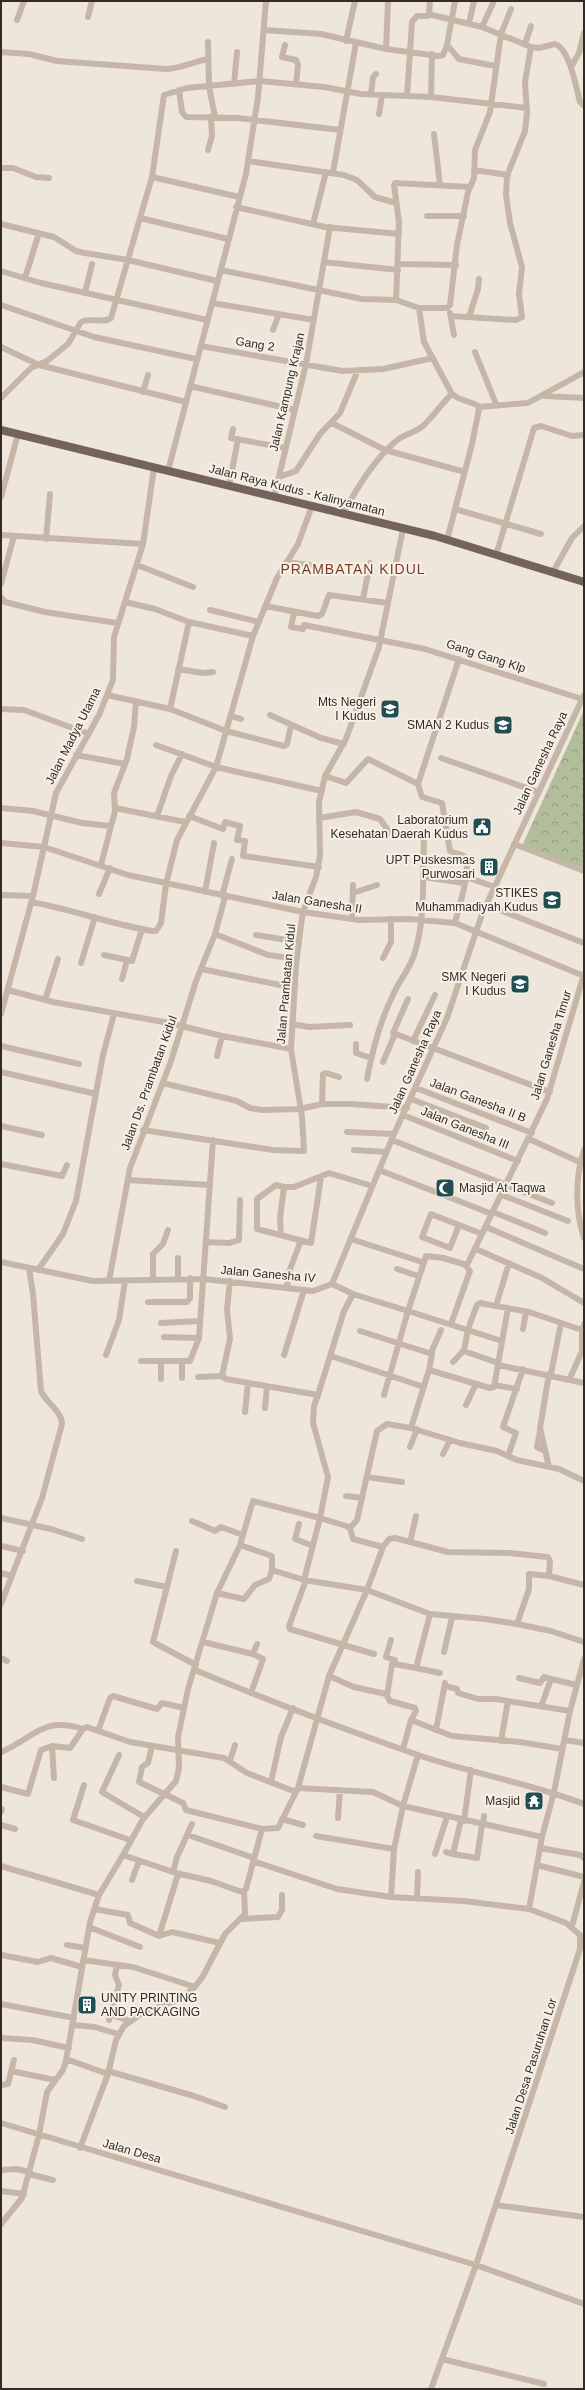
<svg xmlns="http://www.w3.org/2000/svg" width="585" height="2390" font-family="Arial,sans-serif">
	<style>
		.park { fill: url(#park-crowns) }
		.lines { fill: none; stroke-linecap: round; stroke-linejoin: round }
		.minor { stroke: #c6b6a8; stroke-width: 6 }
		.major { stroke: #74635a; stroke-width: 8 }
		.labels { text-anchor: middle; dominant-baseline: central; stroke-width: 4; stroke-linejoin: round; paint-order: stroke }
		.street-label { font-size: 12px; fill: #342b27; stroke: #f7f0e7 }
		.poi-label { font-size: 12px; fill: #342b27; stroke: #f7f0e7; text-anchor: end }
		.quarter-label { font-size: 14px; letter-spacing: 1px; fill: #7c3b27; stroke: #f7f0e7 }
	</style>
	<defs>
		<pattern id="park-crowns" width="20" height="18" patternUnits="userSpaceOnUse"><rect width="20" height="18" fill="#b2bd9c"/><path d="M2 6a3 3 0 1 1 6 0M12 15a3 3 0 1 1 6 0" fill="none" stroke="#929a7f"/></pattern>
	</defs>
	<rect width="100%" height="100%" fill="#efe6db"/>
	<path class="park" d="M584 710V868L522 846Z"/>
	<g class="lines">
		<path class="minor" d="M430 1 429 14 432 15 482 27 531 47 539 48 555 44C570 49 576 88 580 102L584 106
			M88 17 92 1
			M17 20 24 1
			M469 23 474 1
			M482 27 494 1
			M264 30 321 34 386 49 439 56 443 55 447 45 455 1
			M346 41 355 1
			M208 42 209 86 215 117
			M525 44 531 26
			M285 45 282 57 296 60 298 65 296 84
			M447 45 459 59 495 66
			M386 49 388 1
			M1 52 29 54 57 61 166 69C183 68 192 62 208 59
			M571 67 579 53 584 33
			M234 84 237 52
			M179 90 182 112 186 117 238 118 340 130
			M371 94 373 77 376 74
			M407 96 412 22 417 16H428L429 14
			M431 97 432 54
			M379 114 382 95
			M434 134 440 185
			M208 150 212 136 211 117
			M248 161 344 175 357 180 375 197 396 203
			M1 168H13L36 177 49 178
			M474 170 508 175
			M333 172 356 43
			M152 177 239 197
			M236 207 325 227 399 234
			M427 216H464
			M1 224 54 237 76 251 85 253 128 260 217 281
			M313 224 326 172
			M228 239 140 218 152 177 164 95 187 88 260 81 324 87 361 94 431 97 527 108
			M324 262 398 270
			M398 264 456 265
			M221 270 362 299 396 300
			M1 271 41 283 207 320
			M25 278 39 233
			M85 293 92 264
			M212 303 314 320
			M1 305 94 337 196 359
			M419 308H447L450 305 457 245 468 192 474 178 475 150 490 112 501 34 511 9
			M450 313 454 335
			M451 316 516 320 522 317 519 294 522 267 510 223 506 195 507 176 525 131 527 113 525 82 531 47
			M469 317 478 289 479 279
			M273 330 279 314
			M201 346 342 371 383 369 433 358
			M1 347 39 365 186 402
			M475 352 496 404
			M190 386 295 410
			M143 392 148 375
			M545 396 584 398
			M1 398 31 368 47 361 68 344 81 322C90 317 103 324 111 318L140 218
			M478 407 528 403 584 372
			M332 423 385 450 465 472
			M233 429 231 438 286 448
			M168 471 246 174 258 97 266 1
			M279 477 296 471 320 434 340 413 358 370
			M229 486 238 439
			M1 497 18 434
			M274 497 306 364 330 227
			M455 509 541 534
			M343 513C358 487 373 461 396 441 404 434 418 432 425 424 435 414 442 403 452 394
			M1 535 143 544
			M46 539 50 494
			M447 540 472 444 479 409 477 405 458 398 452 394 424 342 419 308 396 300 399 222 394 185 395 183 470 187
			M496 555 534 428 541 426 572 436 584 435
			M286 562 310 565
			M137 565 193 587
			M553 572 572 538 584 526
			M1 584 14 536
			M1 597 5 602 45 612 117 623
			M363 599 370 563
			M125 602 155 609 189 622 253 636
			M265 606 318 616 322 614 329 595 388 603
			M210 610 259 622
			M294 612 291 627 303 629 304 625 425 649 582 699
			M178 669 203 673 213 672
			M107 695 170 709 226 731 284 746 287 744 291 725
			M1 709 24 710 89 734
			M170 709 189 622
			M270 715 321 738 344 744
			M231 716 241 719
			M156 745 216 767 322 791
			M76 755 125 764
			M441 758 538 792
			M325 776 346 783 368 759 418 784 459 659
			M418 784 422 797 442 803 450 851 464 856C473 868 458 908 455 923
			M1 808 33 811 82 823 111 826 115 811 114 793 127 759 134 727 136 701
			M115 808 185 822
			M157 816 171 776 182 754
			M189 816 223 829 225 822 240 826 237 840 245 841 243 856 319 867
			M319 818 356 812 380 819 390 833 421 836 424 840C422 877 426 916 415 952 411 968 399 980 393 995 381 1019 372 1052 367 1079
			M1 843 44 847 128 875 303 912 359 920 409 919 455 923 584 976
			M514 844 584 871
			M101 865 111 826
			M423 877 464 883
			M466 877 495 887
			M205 892 214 843
			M353 893 377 885
			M99 894 110 868
			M1 895 33 896
			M222 896 232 859
			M31 902C72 909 112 925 153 931H156L161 923 166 884 177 840 216 767 253 636 277 578 298 544 312 506
			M487 905 584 943
			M352 919 353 885
			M215 934 268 955 297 959
			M256 935 299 942
			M104 955 132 961 142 929
			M383 958 391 942V919
			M81 963 95 917
			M201 969 295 988
			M122 979 127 960
			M8 990 53 1002 169 1023 222 1036 291 1049
			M408 999 393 1033 550 1092
			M45 1000 58 959
			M1 1014 33 896 56 793 99 715 113 680 114 637 143 544 154 468
			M292 1024 309 1027 350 1025
			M413 1041 435 995
			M356 1044V1053L371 1058
			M1 1046 79 1064
			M217 1056 222 1036
			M383 1062 395 1034
			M1 1072 96 1094
			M163 1083 237 1101 250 1108 262 1110 300 1109 322 1104H351L407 1108
			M416 1088 532 1133
			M411 1099 486 1128
			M322 1104 323 1074 326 1073 339 1077
			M403 1115 518 1161
			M1 1126 42 1135
			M143 1130 273 1150 304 1151 302 1117 291 1049 296 966 301 925 303 912 316 877 320 856 319 802 325 776 346 739 379 647 403 529
			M347 1132 394 1134
			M529 1139 584 1164
			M392 1140 552 1203
			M354 1150 386 1152
			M584 1150C575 1177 575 1211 584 1238
			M1 1164 62 1176 67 1165
			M379 1170 492 1214
			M128 1180 209 1185
			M284 1187 276 1185 257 1199V1229L311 1243 321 1177
			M502 1195 568 1221
			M493 1212 545 1233
			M459 1225 450 1248 422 1237 431 1214C448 1221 465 1227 482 1234
			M486 1227 584 1269
			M281 1234 280 1218 284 1187H294L329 1173 372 1186
			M351 1239 422 1262
			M206 1242 229 1243 239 1240 240 1200
			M476 1249 542 1278 584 1303
			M1 1262 93 1281 204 1279 313 1291 332 1284
			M509 1263 496 1306 529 1312 582 1330
			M397 1269 418 1276
			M38 1270 63 1234 76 1201 103 1055 114 1014
			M153 1279V1254L163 1244 168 1230
			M178 1279V1258
			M109 1281 130 1168 171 1061 196 981 215 934 225 897
			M230 1281 227 1309 230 1339 222 1376 226 1379 318 1395 344 1311 353 1294
			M332 1284 394 1134 447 1018 482 914 584 695
			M332 1284 353 1294 408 1311 426 1256 443 1258 467 1265 547 1099 584 974
			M287 1287 289 1272 301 1240
			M148 1302H187L190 1298V1278
			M496 1306 480 1303 477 1305 468 1329 464 1351 498 1363
			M161 1323 199 1321
			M451 1324 470 1271 466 1266
			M523 1329 526 1312
			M360 1331 432 1354 429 1370 411 1428 460 1443 497 1451 517 1460 559 1469 584 1481
			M164 1337 199 1338
			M431 1353 441 1330
			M106 1355 119 1320 125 1281
			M284 1355 304 1290
			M331 1356 424 1387
			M141 1361H190L199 1338 213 1140
			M453 1362 464 1350
			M498 1365 584 1383
			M429 1370 490 1388 494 1387 508 1308
			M549 1374 540 1428 549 1467
			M551 1374 561 1323
			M198 1377 222 1376
			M182 1378V1362
			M570 1378 582 1351V1333L584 1324
			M161 1379V1362
			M494 1385 517 1389
			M384 1395 408 1311 502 1341
			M466 1405 476 1384
			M265 1408 267 1386
			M245 1412 248 1383
			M540 1431 537 1447 545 1451
			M410 1447 417 1429
			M443 1454 450 1440
			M508 1456 516 1433 503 1427 523 1369
			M367 1477 402 1482
			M346 1496 362 1498
			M253 1501 320 1518 346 1526 350 1528 353 1539 383 1547 367 1590 329 1676 298 1788 278 1828 262 1829 246 1889 242 1892 211 1881 176 1873 123 1855 143 1819 176 1781 179 1768 178 1737 188 1689 217 1593 240 1545Z
			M1 1518 51 1529 82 1539
			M192 1521 215 1531 221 1527 243 1535
			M299 1524 295 1539 313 1546
			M350 1528 357 1520 377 1431 387 1424 411 1428
			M410 1542 416 1516
			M240 1545 272 1556V1570L304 1580 367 1590 430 1614 485 1619 517 1624 551 1631 584 1642
			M1 1546 23 1551
			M383 1547 389 1539 395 1538 448 1552 509 1553 548 1557 550 1561 549 1576 584 1585
			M176 1551 153 1642 196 1665
			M1 1573 12 1576
			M304 1580 320 1518 328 1477 313 1423 314 1406 318 1395
			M306 1580 289 1626 290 1629 374 1654
			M137 1581 167 1587
			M217 1593 244 1599 255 1585 269 1579 272 1570
			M1 1604 42 1498 62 1424C62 1411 46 1403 41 1391L33 1294 29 1268
			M430 1614 416 1668 440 1673
			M517 1624 529 1589V1574L549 1576
			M391 1640 386 1657 395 1660 394 1664 416 1668
			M203 1642 253 1654 263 1659 251 1693
			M444 1652 452 1617
			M253 1654 257 1644
			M1 1658 7 1661
			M195 1670C269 1701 343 1729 418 1755 473 1774 530 1783 584 1804
			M329 1676 354 1687 386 1694 390 1701 415 1708 416 1711 411 1720 452 1736 520 1742 562 1749
			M519 1678 540 1683 544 1677 551 1679
			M445 1686 457 1689 458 1693 478 1699H496L570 1711
			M387 1696 392 1664H394
			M541 1707 551 1679 577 1685
			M436 1730 445 1683
			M98 1731 110 1698 113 1696 157 1709 162 1703 184 1708
			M565 1740 584 1743
			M501 1741 508 1701
			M52 1746 54 1778
			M152 1746 148 1763 142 1767 139 1782 183 1803 186 1810 262 1829
			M403 1749 411 1720
			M1 1752C34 1738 42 1716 83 1729
			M119 1755 102 1792 144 1817
			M230 1760 235 1745
			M271 1782 281 1737 293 1708
			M84 1785 73 1820 130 1840
			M1 1787 28 1794 41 1750 52 1746 70 1748 83 1729 87 1727 130 1742 224 1758 247 1773 296 1792
			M298 1788 373 1792 403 1806 542 1837
			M1 1812 2 1809
			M338 1818 340 1790
			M282 1819 303 1825
			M464 1821 471 1770
			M1 1825 15 1829
			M483 1825 484 1816
			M188 1835 254 1858
			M316 1836 394 1849
			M540 1848 580 1855 584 1858
			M446 1852 453 1854 461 1820
			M435 1854 447 1817
			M453 1854 477 1858 482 1825
			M253 1861 337 1889 391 1897 394 1849 403 1806 418 1755
			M537 1865 584 1877
			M1 1866 99 1895
			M173 1872 177 1857 192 1824
			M132 1880 139 1861
			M391 1897 464 1901 529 1909
			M417 1899 418 1872
			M94 1909 128 1915 130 1923 159 1936 172 1932 220 1943
			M241 1919 278 1917 282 1910V1895
			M572 1926 584 1882
			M89 1927 140 1947
			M159 1936 178 1874
			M67 1945 85 1948
			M1 1955 38 1962 51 1958 82 1967
			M83 1960 133 1967 195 1987
			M1 2004 74 2018
			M110 2014 129 2021
			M109 2020 119 1985 115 1975 117 1965
			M73 2025 95 2027 118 2034
			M1 2038 32 2040 69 2048
			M66 2059 108 2074
			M11 2071 55 2080
			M108 2071 194 2096 225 2107
			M1 2085 8 2084 14 2060
			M1 2123 476 2265 584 2304
			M80 2148 108 2074 116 2040 124 2026 142 2013 180 1999 195 1987 203 1976 225 1934 245 1914 244 1891
			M1 2170 16 2169 30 2172
			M29 2174 53 2180
			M1 2191 24 2194
			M496 2205 584 2217
			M1 2224 22 2198 39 2135 47 2092 63 2070 66 2061 90 1922 99 1895 123 1855
			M442 2359 544 2384
			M431 2389 476 2265 580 1949V1935L566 1923 529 1909 542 1837 554 1792 570 1711 584 1659"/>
		<path class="major" d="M1 430 435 536 584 582"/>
	</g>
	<defs>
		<g id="school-square" transform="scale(1)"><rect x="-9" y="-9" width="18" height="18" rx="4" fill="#204e51" stroke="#f7f0e7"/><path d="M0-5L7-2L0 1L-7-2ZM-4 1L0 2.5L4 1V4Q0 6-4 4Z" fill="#fff"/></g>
		<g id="civic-square" transform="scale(1)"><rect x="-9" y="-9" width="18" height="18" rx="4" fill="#204e51" stroke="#f7f0e7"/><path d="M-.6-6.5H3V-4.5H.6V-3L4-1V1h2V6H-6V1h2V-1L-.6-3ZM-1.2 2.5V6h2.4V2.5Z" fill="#fff"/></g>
		<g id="building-square" transform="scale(1)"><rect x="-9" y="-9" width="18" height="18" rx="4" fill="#204e51" stroke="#f7f0e7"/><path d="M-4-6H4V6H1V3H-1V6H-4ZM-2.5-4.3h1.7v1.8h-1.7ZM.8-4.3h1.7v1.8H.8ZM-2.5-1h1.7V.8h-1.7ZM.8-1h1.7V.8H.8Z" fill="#fff"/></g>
		<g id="mosque-square" transform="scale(1)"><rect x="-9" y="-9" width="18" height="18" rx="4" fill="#204e51" stroke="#f7f0e7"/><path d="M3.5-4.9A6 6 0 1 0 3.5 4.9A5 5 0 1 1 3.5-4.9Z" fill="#fff"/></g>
		<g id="temple-square" transform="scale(1)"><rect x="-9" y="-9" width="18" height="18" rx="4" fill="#204e51" stroke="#f7f0e7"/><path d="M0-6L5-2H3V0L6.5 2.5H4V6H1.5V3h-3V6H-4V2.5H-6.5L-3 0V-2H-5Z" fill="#fff"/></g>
	</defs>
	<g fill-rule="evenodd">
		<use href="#school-square" x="390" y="709"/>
		<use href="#school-square" x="503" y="725"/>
		<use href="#civic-square" x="482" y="827"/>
		<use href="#building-square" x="489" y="867"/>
		<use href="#school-square" x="552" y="900"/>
		<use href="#school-square" x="520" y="984"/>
		<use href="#mosque-square" x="445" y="1188"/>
		<use href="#temple-square" x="534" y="1801"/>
		<use href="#building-square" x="87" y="2005"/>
	</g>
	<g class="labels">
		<g class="street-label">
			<text transform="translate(255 344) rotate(9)">Gang 2</text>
			<text transform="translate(287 392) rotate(-77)">Jalan Kampung Krajan</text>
			<text transform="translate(297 490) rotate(14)">Jalan Raya Kudus - Kalinyamatan</text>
			<text transform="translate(486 656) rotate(18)">Gang Gang Klp</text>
			<text transform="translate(73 736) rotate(-63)">Jalan Madya Utama</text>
			<text transform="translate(540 763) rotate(-65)">Jalan Ganesha Raya</text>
			<text transform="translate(317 902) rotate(9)">Jalan Ganesha II</text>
			<text transform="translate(286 984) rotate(-85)">Jalan Prambatan Kidul</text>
			<text transform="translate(551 1045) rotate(-73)">Jalan Ganesha Timur</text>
			<text transform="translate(415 1062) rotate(-66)">Jalan Ganesha Raya</text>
			<text transform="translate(149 1083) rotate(-70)">Jalan Ds. Prambatan Kidul</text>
			<text transform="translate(478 1100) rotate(21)">Jalan Ganesha II B</text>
			<text transform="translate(465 1128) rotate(22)">Jalan Ganesha III</text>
			<text transform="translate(268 1274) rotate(5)">Jalan Ganesha IV</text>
			<text transform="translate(531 2066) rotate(-72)">Jalan Desa Pasuruhan Lor</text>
			<text transform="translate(132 2151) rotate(16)">Jalan Desa</text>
		</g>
		<g class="poi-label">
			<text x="376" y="702">Mts Negeri<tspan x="376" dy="14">I Kudus</tspan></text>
			<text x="489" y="725">SMAN 2 Kudus</text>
			<text x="468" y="820">Laboratorium<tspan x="468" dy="14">Kesehatan Daerah Kudus</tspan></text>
			<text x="475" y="860">UPT Puskesmas<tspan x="475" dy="14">Purwosari</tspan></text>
			<text x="538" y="893">STIKES<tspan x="538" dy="14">Muhammadiyah Kudus</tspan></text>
			<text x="506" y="977">SMK Negeri<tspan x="506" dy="14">I Kudus</tspan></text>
			<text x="459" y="1188" text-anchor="start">Masjid At Taqwa</text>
			<text x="520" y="1801">Masjid</text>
			<text x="101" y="1998" text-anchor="start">UNITY PRINTING<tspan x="101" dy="14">AND PACKAGING</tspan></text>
		</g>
		<g class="quarter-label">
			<text x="353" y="569">PRAMBATAN KIDUL</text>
		</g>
	</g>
	<rect width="585" height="2390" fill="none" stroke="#342b27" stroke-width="4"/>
</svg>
